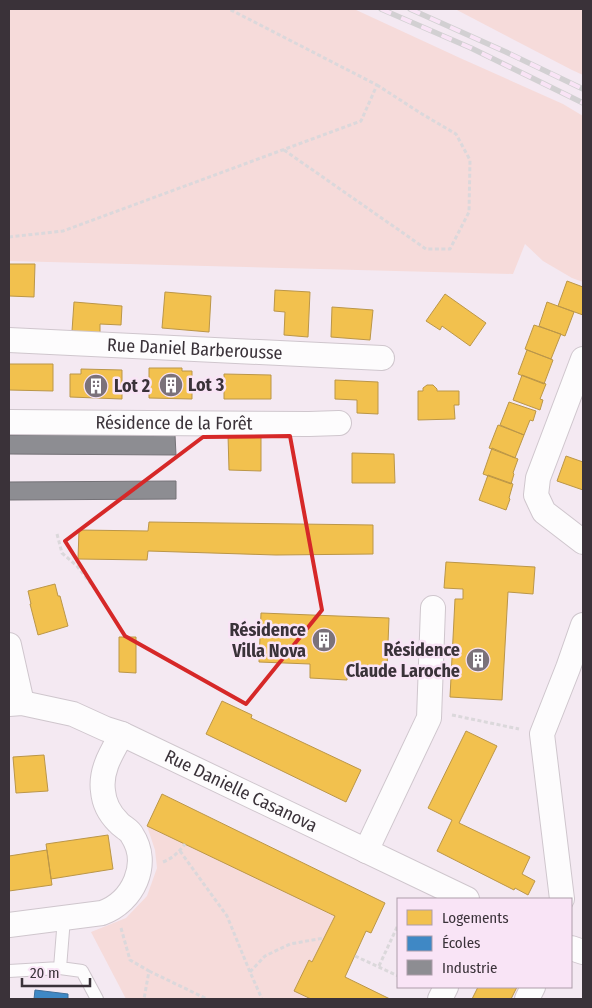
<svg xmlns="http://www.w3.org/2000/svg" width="592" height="1008" font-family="'Fira Sans Condensed',sans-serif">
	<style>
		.green { fill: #f6dbda }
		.homes { fill: #f2c14e; stroke: #bb9648 }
		.schools { fill: #3f88c5; stroke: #3e6e9b }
		.industry { fill: #8d8d92; stroke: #747277 }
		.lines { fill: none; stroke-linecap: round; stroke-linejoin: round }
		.lane-casing { stroke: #cfc6cd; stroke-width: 14 }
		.street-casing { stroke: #cfc6cd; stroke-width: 26 }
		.path { stroke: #dbd8db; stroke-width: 3; stroke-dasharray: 4 2.5; stroke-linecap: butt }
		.lane { stroke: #fdfcfd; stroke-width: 12 }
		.street { stroke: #fdfcfd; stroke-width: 24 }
		.rail-casing { stroke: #d2d0d2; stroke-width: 5.5 }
		.rail { stroke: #f9e4f6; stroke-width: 4; stroke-dasharray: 11; stroke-linecap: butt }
		.marked { fill: none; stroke: #d62828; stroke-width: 4; stroke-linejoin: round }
		.labels { text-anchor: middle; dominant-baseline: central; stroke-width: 5; stroke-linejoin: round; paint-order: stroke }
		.street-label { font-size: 18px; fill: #3a3239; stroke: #f9e4f6 }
		.poi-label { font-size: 18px; font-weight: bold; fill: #3a3239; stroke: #f9e4f6; text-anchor: start }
	</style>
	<rect width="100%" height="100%" fill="#f4e9f2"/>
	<path class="green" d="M9 9H354L460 58 563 104 583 116V282L572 278 543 261 525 244 513 274 9 261Z
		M455 9H583V75L572 70Z
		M147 826 335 916 312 962 309 960 294 991 309 999H126L91 932 126 918 147 896 157 868 155 850Z"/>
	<path class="homes" d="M9 264H35L34 297 9 296Z
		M567 281 583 287V315L558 306Z
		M275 290 310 292 308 337 284 335 285 312 274 311Z
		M165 292 211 296 209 332 162 328Z
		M445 294 486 323 470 346 442 326 440 330 426 321Z
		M74 302 122 306 121 325 100 324V334L72 331Z
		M547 302 574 312 565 336 539 326Z
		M332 307 373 310 370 340 331 337Z
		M534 325 561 334 551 359 525 349Z
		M527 350 553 360 544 384 518 374Z
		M9 364H53V391L9 390Z
		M149 368H182V371H192V399L149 398Z
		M81 369 122 370V399L70 397V374H81Z
		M224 374 271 375V399H224Z
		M522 375 546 384 540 399 543 400 540 410 513 400Z
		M335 380 378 382V414L357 413V400L335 399Z
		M427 385H433L437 389V391H459V405H454L455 419 418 420V391H423V388Z
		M509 402 536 411 533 421 530 420 524 435 500 425Z
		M498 425 524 435 515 458 489 448Z
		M228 435H261V471L229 470Z
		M492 448 518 459 513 473 514 474 511 484 483 474Z
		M352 453 394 454 395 483H352Z
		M566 456 583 462V490L557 481Z
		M488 475 513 484 509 498 510 499 506 510 479 500Z
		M149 522 373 525V554L276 555 148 551 147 560 78 559 79 530 148 531Z
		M446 562 535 567 533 594 508 592 502 700 450 697 455 599H463V589L444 588Z
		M55 584 58 596H60L68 626 38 635 30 604H31L28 591Z
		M261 613 389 618 387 669 348 667 347 680 310 678V664L259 662Z
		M119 637H136V673L119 672Z
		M222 701 252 715 251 718 361 770 346 802 206 734Z
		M466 731 497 746 459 823 530 857 522 874 535 881 528 895 515 888 514 890 437 851 452 820 428 808Z
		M44 755 48 791 16 793 13 757Z
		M162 794 385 903 371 933 366 931 345 977 390 999H311L294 991 309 960 312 962 335 916 147 826Z
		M108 835 113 869 51 879 46 844Z
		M47 850 52 885 9 891V856Z
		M478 987H517L511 999H472Z"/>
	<path class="schools" d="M35 990 68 994V999H34Z"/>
	<path class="industry" d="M9 435H175L176 455 9 454Z
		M176 481V499L9 500V482Z"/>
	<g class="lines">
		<g class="lane-casing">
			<path id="lane" d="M60 968 64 918
				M9 971 60 968 82 971 97 999"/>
		</g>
		<g class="street-casing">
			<g id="street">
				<path id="s1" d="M9 340 382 358"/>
				<path d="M583 359 538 478 536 495 544 512 583 542"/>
				<path id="s2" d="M9 422 309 424 339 423"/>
				<path d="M9 645 22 703"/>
				<path id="s3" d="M9 704 22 703 73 714 106 729 122 734 467 899"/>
				<path d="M366 851 429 718 433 608"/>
				<path d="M562 899 542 734 568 668 583 625"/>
				<path d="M9 925 102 913C133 902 151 864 132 835 129 829 122 827 118 822 110 814 104 803 103 791 100 770 112 752 122 734"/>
				<path d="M571 948 583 952"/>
				<path d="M440 999 446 987"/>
				<path d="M527 999 533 987"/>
			</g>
		</g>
		<path class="path" d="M284 150 426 249H450L469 212 470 160 456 134 422 114 377 85
			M9 237 63 231 361 121 377 85 229 9
			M57 534 62 553 77 566 95 589
			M452 715 519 729
			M180 851 227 916 250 972 262 999
			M163 862C173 858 179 852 185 844
			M121 928 130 960 149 971 144 999
			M355 956 398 976
			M379 966 398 925
			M149 971 207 999
			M250 972 265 956 290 944 324 938"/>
		<use href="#lane" class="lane"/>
		<use href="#street" class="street"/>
		<g class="rail-casing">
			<path id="rail" d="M381 9 471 48 583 103
				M410 9 506 52 583 89"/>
		</g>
		<use href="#rail" class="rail"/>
	</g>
	<path class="marked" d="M290 436 322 610 246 704 125 636 65 541 203 437Z"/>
	<defs>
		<g id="building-disc" transform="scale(1.25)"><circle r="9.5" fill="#7b727a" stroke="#f9e4f6"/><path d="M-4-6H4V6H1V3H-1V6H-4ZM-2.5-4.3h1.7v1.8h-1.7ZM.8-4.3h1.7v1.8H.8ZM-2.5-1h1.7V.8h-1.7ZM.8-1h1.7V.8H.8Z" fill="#fff"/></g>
	</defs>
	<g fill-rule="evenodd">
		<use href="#building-disc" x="171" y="385"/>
		<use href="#building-disc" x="96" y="386"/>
		<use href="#building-disc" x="324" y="640"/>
		<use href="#building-disc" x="478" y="660"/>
	</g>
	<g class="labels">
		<g class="street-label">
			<text stroke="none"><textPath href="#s1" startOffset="186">Rue Daniel Barberousse</textPath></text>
			<text stroke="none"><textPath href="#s2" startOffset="165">Résidence de la Forêt</textPath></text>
			<text stroke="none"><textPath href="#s3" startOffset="250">Rue Danielle Casanova</textPath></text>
		</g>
		<g class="poi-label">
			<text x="188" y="385">Lot 3</text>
			<text x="114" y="386">Lot 2</text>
			<text x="306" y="630" text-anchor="end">Résidence<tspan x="306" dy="21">Villa Nova</tspan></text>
			<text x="460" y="650" text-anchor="end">Résidence<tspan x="460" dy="21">Claude Laroche</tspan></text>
		</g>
	</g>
	<rect width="592" height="1008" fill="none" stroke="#3a3239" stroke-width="20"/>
	<rect x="397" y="898" width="175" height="90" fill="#f9e4f6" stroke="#ad9daa"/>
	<rect x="407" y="910" width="25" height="15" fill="#f2c14e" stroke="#ad9daa"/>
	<text x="442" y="923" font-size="15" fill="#3a3239">Logements</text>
	<rect x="407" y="936" width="25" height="15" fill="#3f88c5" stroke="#ad9daa"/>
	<text x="442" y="948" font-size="15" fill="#3a3239">Écoles</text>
	<rect x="407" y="960" width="25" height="15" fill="#8d8d92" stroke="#ad9daa"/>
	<text x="442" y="973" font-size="15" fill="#3a3239">Industrie</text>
	<path d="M22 978v8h68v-8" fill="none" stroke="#3a3239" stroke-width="2.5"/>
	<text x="30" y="978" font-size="15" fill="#3a3239" stroke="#f9e4f6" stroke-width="4" paint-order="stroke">20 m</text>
</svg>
